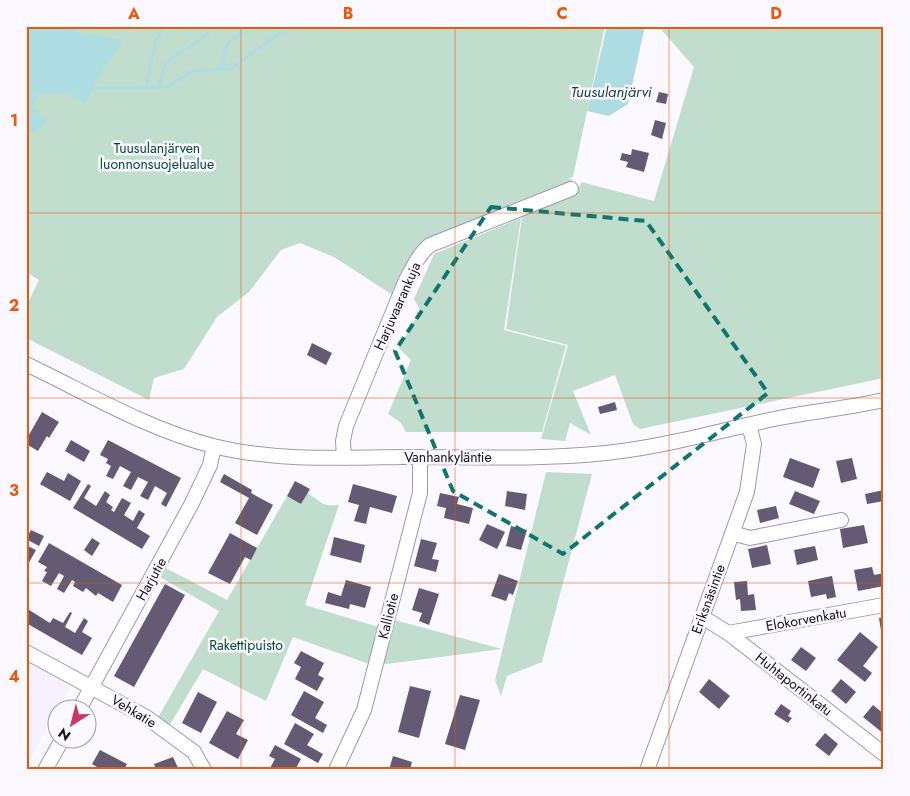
<svg xmlns="http://www.w3.org/2000/svg" width="910" height="796" font-family="Jost,sans-serif">
	<style>
		.built { fill: #f6f0ff }
		.green { fill: #c1ddce }
		.water { fill: #aedce3 }
		.lines { fill: none; stroke-linecap: round; stroke-linejoin: round }
		.stream { stroke: #aedce3; stroke-width: 3 }
		.building { fill: #645a73 }
		.minor-casing { stroke: #a196b1; stroke-width: 16 }
		.minor { stroke: #fff; stroke-width: 14 }
		.marked { fill: none; stroke: #0f766e; stroke-width: 4; stroke-dasharray: 10 6; stroke-linejoin: round }
		.grid { fill: none; stroke: #e8590c; stroke-width: 1; stroke-opacity: 0.55 }
		.labels { text-anchor: middle; dominant-baseline: central; stroke-width: 5; stroke-linejoin: round; paint-order: stroke }
		.park-label { font-size: 14px; fill: #014a30; stroke: #fbf9ff }
		.street-label { font-size: 14px; fill: #14101a; stroke: #fbf9ff }
		.water-label { font-size: 15px; font-style: italic; fill: #184248; stroke: #fbf9ff }
		.neatline { fill: none; stroke: #e8590c; stroke-width: 2 }
		.grid-label { font-size: 16px; text-anchor: middle; font-weight: bold; fill: #e8590c }
	</style>
	<rect width="100%" height="100%" fill="#fbf9ff"/>
	<path class="built" d="M26 659 72 683 26 766Z"/>
	<path class="green" d="M26 26H605L573 177 569 178 573 180 566 185 427 240 394 296 334 257 300 243 281 250 249 292 217 317 184 369 154 378 149 400 26 338V307L39 280 26 272Z
		M658 26H884V378L640 429 633 424 615 375 573 391 591 435 570 423 565 441 541 439 568 345 506 329 522 217 578 192 581 182 654 201 694 67Z
		M521 218 504 330 566 346 542 432H406L400 422 388 414 411 360 399 348 420 310 414 299 434 254Z
		M546 472 592 474 542 662 507 676 501 696 495 680Z
		M307 493C322 501 320 507 339 505L305 605 382 628 372 665 293 637 266 701 203 669 168 728 156 721 219 611 158 576 164 567 227 600 287 496 301 503Z
		M391 619 502 649 379 665Z"/>
	<path class="water" d="M26 26H71L78 33 124 40 100 73 85 106 71 92 38 94 33 108 47 121 32 134 26 131Z
		M607 26H645L628 104 609 116 587 111Z"/>
	<g class="lines">
		<path class="stream" d="M221 69 227 44 243 32V26
			M146 87 156 40 166 26
			M158 87 166 62 207 35 213 26
			M93 88 167 87 192 71 232 68 285 29 294 26"/>
	</g>
	<path class="building" d="M659 92 668 94 666 104 656 102Z
		M655 120 666 123 662 139 651 135Z
		M632 149 649 153 644 172 626 167 628 162 620 160 622 153 631 155Z
		M312 343 332 353 326 365 307 355Z
		M615 402 617 410 600 414 598 407Z
		M42 412 59 422 49 438 47 436 38 451 26 444V440Z
		M71 440 90 451 84 462 65 451Z
		M108 440 181 478 166 507 161 504 167 493 155 486 148 500 140 496 148 482 138 477 131 490 123 486 131 472 120 466 113 479 106 476 111 466 106 463 108 459 100 455Z
		M790 458 820 469 813 488 783 477Z
		M852 458 857 479 841 483 836 461Z
		M47 472 64 481 68 473 81 481 70 501 40 484Z
		M224 474 252 490 251 493 273 505 257 535 235 523 249 498 220 482Z
		M295 481 310 489 301 504 287 496Z
		M88 484 91 486 84 498 96 506 105 491 110 495 106 502 113 507 111 510 114 512 122 498 131 503 124 515 133 521 139 510 145 514 137 528 150 536 142 549 73 508Z
		M353 484 397 496 392 513 370 507 366 524 354 521 359 505 348 502Z
		M884 490V501L867 504 865 494Z
		M507 491 527 494 525 510 505 506Z
		M795 491 820 501 814 514 789 504Z
		M440 493 459 497 457 504 473 508 469 524 444 518 446 508 437 506Z
		M776 506 779 518 760 523 757 510Z
		M487 524 505 532 497 549 479 540Z
		M864 525 868 543 843 548 840 529Z
		M511 526 527 530 521 550 506 546Z
		M31 530 44 536 39 546 26 539Z
		M230 533 257 548 251 560 245 557 230 584 208 573Z
		M334 537 365 545 361 563 330 555Z
		M92 538 100 543 92 556 84 550Z
		M421 539 437 543 432 559 439 560 436 572 414 566Z
		M49 543 122 585 113 602 98 593 96 596 86 588 83 592 73 586 75 582 72 580 64 593 57 589 64 576 59 573 51 586 42 581 47 572 44 571 47 567 38 562Z
		M26 545 36 550 26 568Z
		M767 545 771 564 752 568 748 549Z
		M815 546 818 560 797 565 794 550Z
		M872 567 874 575 884 573V586L858 591 854 570Z
		M499 574 518 581 513 595 509 593 506 601 491 596Z
		M832 576 836 597 827 599 826 594 811 597 808 581Z
		M346 580 371 587 365 608 350 604 349 609 325 603 328 592 341 596Z
		M747 581 748 595 754 594 756 610 741 611 740 599 736 600 734 582Z
		M165 584 185 595 134 687 114 676Z
		M419 588 439 594 429 625 419 621 422 613 412 610Z
		M26 608 50 623 53 618 63 623 70 612 72 613 65 627 75 633 84 618 88 621 82 632 92 638 82 655 26 623Z
		M884 617V636L882 637 879 618Z
		M860 632 878 647 863 666 872 673 865 682 837 660Z
		M801 647 816 658 806 671 791 660Z
		M301 651 324 663 318 675 324 678 317 691 295 679 301 667 294 663Z
		M709 679 730 696 719 709 699 692Z
		M841 679 856 692 846 704 831 691Z
		M410 686 431 691 419 738 398 732Z
		M304 691 324 702 315 718 327 725 323 733 291 715Z
		M198 692 217 702 201 733 182 723Z
		M460 695 480 700 465 750 445 744Z
		M781 704 791 711 788 716 792 718 788 723 774 714Z
		M873 705 884 714V734L863 717Z
		M227 711 244 720 236 734 248 740 238 759 209 743Z
		M295 723 314 734 307 745 323 754 318 763 284 744Z
		M825 733 838 744 829 756 815 745Z
		M275 745 301 759 295 770H269L275 759 269 756Z
		M100 750 127 764 124 770H102L92 764Z
		M393 756 412 762 410 770H389Z
		M173 757 179 770H156L154 764Z"/>
	<g class="lines">
		<g class="minor-casing">
			<path id="minor" d="M26 364C87 393 147 429 213 446 274 461 339 458 402 457 469 457 539 460 606 453 664 447 721 430 779 418 814 411 849 408 884 400
				M344 458 343 441 346 426 406 280C413 267 419 254 430 245L571 189
				M732 533 750 538 841 520
				M701 618 709 621 728 633 884 754
				M728 633 884 605
				M26 652 146 717 194 752 204 770
				M80 708 192 503 210 465 214 446
				M45 770 63 738
				M336 770 364 710 420 493V457
				M647 770 747 492 754 444 749 425"/>
		</g>
		<use href="#minor" class="minor"/>
	</g>
	<path class="marked" d="M491 207 646 221 768 393 563 554 453 491 395 351Z"/>
	<path class="grid" d="M241 26V770M455 26V770M669 26V770M26 213H884M26 398H884M26 583H884"/>
	<g class="labels">
		<g class="park-label">
			<text x="157" y="148">Tuusulanjärven<tspan x="157" dy="16">luonnonsuojelualue</tspan></text>
			<text x="246" y="645">Rakettipuisto</text>
		</g>
		<g class="street-label">
			<text transform="translate(397 306) rotate(-66)">Harjuvaarankuja</text>
			<text x="448" y="457">Vanhankyläntie</text>
			<text transform="translate(151 579) rotate(-61)">Harjutie</text>
			<text transform="translate(708 599) rotate(-70)">Eriksnäsintie</text>
			<text transform="translate(388 616) rotate(-76)">Kalliotie</text>
			<text transform="translate(806 619) rotate(-10)">Elokorvenkatu</text>
			<text transform="translate(794 684) rotate(38)">Huhtaportinkatu</text>
			<text transform="translate(134 711) rotate(31)">Vehkatie</text>
		</g>
		<g class="water-label">
			<text x="611" y="92">Tuusulanjärvi</text>
		</g>
	</g>
	<rect width="910" height="796" fill="none" stroke="#fbf9ff" stroke-width="55"/>
	<g transform="translate(72 724) rotate(216)"><circle r="24" fill="#fbf9ff" stroke="#9f9ca3"/>
	<path d="M0-4L9 19L0 12L-9 19Z" fill="#c73961"/>
	<text y="-8" font-size="14" font-weight="bold" text-anchor="middle" fill="#14101a">N</text>
	</g>
	<rect x="28" y="28" width="854" height="740" class="neatline"/>
	<g class="grid-label">
		<text x="134" y="19">A</text>
		<text x="348" y="19">B</text>
		<text x="562" y="19">C</text>
		<text x="776" y="19">D</text>
		<text x="14" y="126">1</text>
		<text x="14" y="311">2</text>
		<text x="14" y="496">3</text>
		<text x="14" y="682">4</text>
	</g>
</svg>
